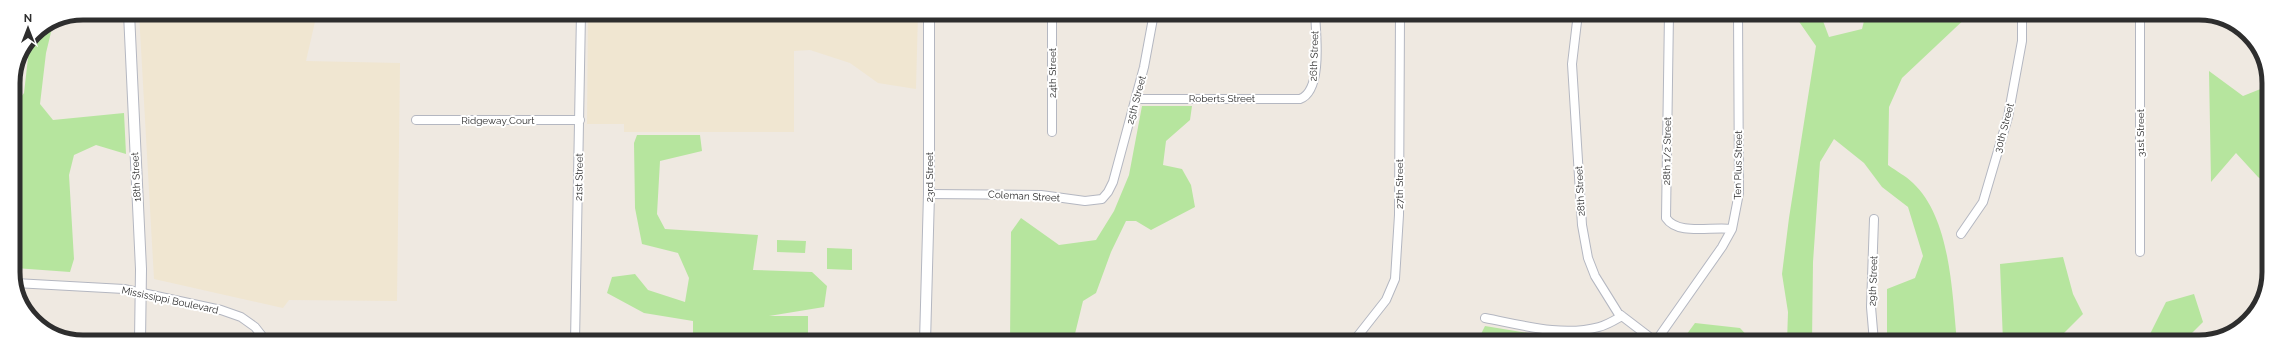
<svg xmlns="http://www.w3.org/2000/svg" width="2282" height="355" font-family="Raleway,sans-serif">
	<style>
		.education { fill: #f0e6d1 }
		.green { fill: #b6e59e }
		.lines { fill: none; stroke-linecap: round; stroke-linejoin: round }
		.minor-casing { stroke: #b4b7c1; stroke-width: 10 }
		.tertiary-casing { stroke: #b4b7c1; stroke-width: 12 }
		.minor { stroke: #fff; stroke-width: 8 }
		.tertiary { stroke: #fff; stroke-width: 10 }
		.labels { text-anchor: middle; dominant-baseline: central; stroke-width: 4; stroke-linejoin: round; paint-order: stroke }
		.street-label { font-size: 10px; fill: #2e2e2e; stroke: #fff }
		.rim { fill: none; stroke: #2e2e2e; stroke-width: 5 }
	</style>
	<rect width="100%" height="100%" fill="#efe9e1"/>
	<path class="education" d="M139 13H317L306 61 400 63 397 301 289 300 283 308 154 279Z
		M588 13H918L916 89 878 83 850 63 810 50 794 51V132H624V124H587Z"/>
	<path class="green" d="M1793 13H1820L1829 37 1862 29 1866 13 1970 14 1902 78 1889 107 1888 165C1896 171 1906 176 1913 183 1951 219 1952 293 1957 342H1887V289L1915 278 1923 256 1908 207 1882 187 1864 163 1834 139 1820 162 1813 262 1812 342H1787L1788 312 1782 274 1789 218 1816 46Z
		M54 20 46 53 40 104 53 120 124 113 126 154 96 145 74 155 69 175 74 259 70 272 15 268 13 108 24 93 28 58 25 46 34 33Z
		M2209 71 2243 96 2268 86V184L2258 177 2236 153 2211 182Z
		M1142 106H1192L1190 120 1166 141 1163 165 1182 169 1191 185 1195 207 1151 230 1136 221H1126L1111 252 1096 293 1083 301 1073 342H1010L1011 232 1021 218 1059 245 1096 240 1114 211 1129 175Z
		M637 135H700L702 151 660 161 657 214 665 229 758 235 753 270 812 272 827 286 824 307 769 316H808V342H693V321L644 313 607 293 612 277 635 274 648 290 685 302 689 278 678 253 642 244 635 208 634 143Z
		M777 240 806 241 805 253 777 252Z
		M827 248 852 249V270L827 269Z
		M2063 257 2073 294 2083 314 2060 337 2039 342H2003L2000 264Z
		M2194 294 2203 322 2183 342H2140L2149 336 2166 302Z
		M1695 323 1740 328 1753 342H1681Z
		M1485 326 1528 333 1537 342H1477Z"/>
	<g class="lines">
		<g class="minor-casing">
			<path id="minor" d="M1578 13 1572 64 1582 225 1588 258 1595 276 1618 313 1656 342
				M1669 13 1666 218C1678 236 1712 226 1732 229
				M2140 14V252
				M1136 99H1300C1323 91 1316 34 1315 13
				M416 120H580
				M1052 132V13
				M929 194 1041 195 1085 201 1102 199 1108 192 1113 182 1144 67 1154 13
				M1874 219 1871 307 1874 342
				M1961 234 1983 202 2008 117 2022 41V14
				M15 283 124 289 221 310 241 317 255 327 266 341
				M1485 318C1522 325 1562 337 1599 327 1607 325 1615 320 1622 316
				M1656 341 1722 247 1732 229 1739 193 1738 13
				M575 342 581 13
				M1353 342 1386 300 1395 279 1399 215 1400 13"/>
		</g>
		<g class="tertiary-casing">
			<path id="tertiary" d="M129 13 141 269 140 341
				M925 342 929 194V13"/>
		</g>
		<use href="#minor" class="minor"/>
		<use href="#tertiary" class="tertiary"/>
	</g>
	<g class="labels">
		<g class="street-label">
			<text transform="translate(1314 56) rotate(-88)">26th Street</text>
			<text transform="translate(1052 73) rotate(-90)">24th Street</text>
			<text x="1222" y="98">Roberts Street</text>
			<text transform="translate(1136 100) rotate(-75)">25th Street</text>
			<text x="498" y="120">Ridgeway Court</text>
			<text transform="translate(2004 128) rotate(-75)">30th Street</text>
			<text transform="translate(2140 133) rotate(-90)">31st Street</text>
			<text transform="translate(1667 151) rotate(-89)">28th 1/2 Street</text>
			<text transform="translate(1738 165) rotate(-89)">Ten Plus Street</text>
			<text transform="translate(136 177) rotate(-93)">18th Street</text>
			<text transform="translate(579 177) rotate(-89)">21st Street</text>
			<text transform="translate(929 177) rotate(-90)">23rd Street</text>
			<text transform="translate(1399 184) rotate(-90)">27th Street</text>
			<text transform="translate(1580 191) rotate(-93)">28th Street</text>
			<text transform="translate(1024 196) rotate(3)">Coleman Street</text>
			<text transform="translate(1873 281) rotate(-88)">29th Street</text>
			<text transform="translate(170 300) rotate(12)">Mississippi Boulevard</text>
		</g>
	</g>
	<path d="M0 0H2282V355H0ZM83 20H2199A63 63 0 0 1 2262 83V272A63 63 0 0 1 2199 335H83A63 63 0 0 1 20 272V83A63 63 0 0 1 83 20Z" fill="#fff" fill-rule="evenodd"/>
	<path class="rim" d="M83 20H2199A63 63 0 0 1 2262 83V272A63 63 0 0 1 2199 335H83A63 63 0 0 1 20 272V83A63 63 0 0 1 83 20Z"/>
	<g transform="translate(28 28)" stroke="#ffffff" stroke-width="3" paint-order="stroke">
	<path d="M0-3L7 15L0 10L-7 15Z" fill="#2e2e2e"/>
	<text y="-6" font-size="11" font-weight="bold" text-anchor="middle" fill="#2e2e2e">N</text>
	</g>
</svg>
